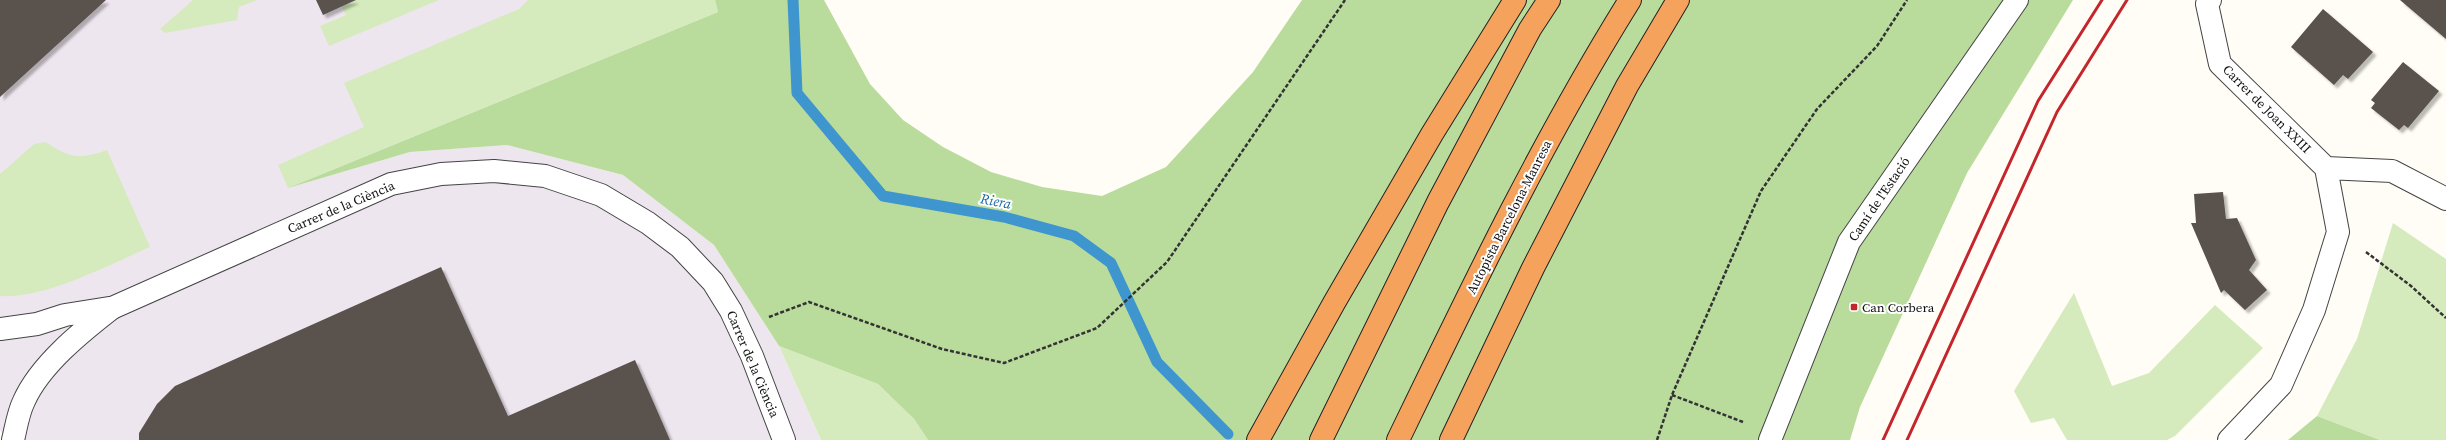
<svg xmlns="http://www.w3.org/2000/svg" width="2446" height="440" font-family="'Source Serif 4',serif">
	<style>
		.industrial { fill: #eee6ef }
		.green { fill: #d5ebbd }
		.forest { fill: #b9dc9c }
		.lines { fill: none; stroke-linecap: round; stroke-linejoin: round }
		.stream { stroke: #3f96cf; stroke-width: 11 }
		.building { fill: #5a524d; filter: url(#shadow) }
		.minor-casing { stroke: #444; stroke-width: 24 }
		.tertiary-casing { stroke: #444; stroke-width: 24 }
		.motorway-casing { stroke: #222; stroke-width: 24 }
		.path { stroke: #333; stroke-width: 2.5; stroke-dasharray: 4 2; stroke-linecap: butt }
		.minor { stroke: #fff; stroke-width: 22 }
		.tertiary { stroke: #fff; stroke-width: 22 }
		.motorway { stroke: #f5a25d; stroke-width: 22 }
		.rail { stroke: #c4262e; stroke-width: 3 }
		.poi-dot { fill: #c4262e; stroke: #fff; stroke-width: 1.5 }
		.labels { text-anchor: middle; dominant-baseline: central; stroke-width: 4; stroke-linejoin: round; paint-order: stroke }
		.street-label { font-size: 13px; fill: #111; stroke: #fff }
		.poi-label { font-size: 13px; fill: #111; stroke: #fff; text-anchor: start }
		.water-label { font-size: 14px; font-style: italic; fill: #1768a6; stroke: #fff }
	</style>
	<defs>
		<filter id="shadow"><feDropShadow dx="3.5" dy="3.5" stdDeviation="1" flood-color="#0004"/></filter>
	</defs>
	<rect width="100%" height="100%" fill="#fffdf5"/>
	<path class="industrial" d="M0 0H715L294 186 410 152 507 145 623 175 714 245 779 346 821 440H6L0 430Z"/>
	<path class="green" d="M193 0H257L239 7 237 20 165 33 160 29Z
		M356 0H439L329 46 320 26 346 15 341 6Z
		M528 0H715L718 12 288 188 278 165 364 127 344 83 519 9Z
		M45 142C71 158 77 160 107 150L150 247C108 265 46 299 0 296V174L34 144Z
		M2393 223 2446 259V440H2380L2317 416 2357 339Z
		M2074 293 2112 386 2149 373 2215 305 2263 348 2175 436 2167 440H2067L2054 418 2031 423 2014 391Z
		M779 346 878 384 914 419 928 440H821Z"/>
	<path class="forest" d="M715 0H824L870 84 903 120 943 147 991 172 1042 187 1102 196 1166 167 1253 72 1302 0H2073L1967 173 1860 407 1850 440H928L914 419 878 384 779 346 714 245 623 175 507 145 410 152 288 188 718 12Z
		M2317 416 2380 440H2288Z"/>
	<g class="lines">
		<path class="stream" d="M793 0 797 93 883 196 1004 217 1074 236 1111 263 1157 362 1228 434"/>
	</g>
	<path class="building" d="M0 0H106L0 97Z
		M316 0H356L323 15Z
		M2400 0H2446V39Z
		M2323 9 2373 52 2348 79 2343 75 2334 85 2291 47Z
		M2403 62 2439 91 2408 128 2404 125 2399 130 2371 108 2375 103 2371 100Z
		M2223 192 2226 219 2237 218 2256 260 2249 270 2267 290 2245 310 2224 290 2221 293 2191 223H2196L2194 194Z
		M441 267 508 416 635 360 670 440H139V433L157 404 175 386Z"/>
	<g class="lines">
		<g class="minor-casing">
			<path id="minor" d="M2210 0 2207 4 2220 64 2326 168
				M2326 168 2392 171 2446 199
				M112 308 391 184 441 174 494 171 545 176 601 195 648 223 680 247 713 282 731 311 752 356 784 440
				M1770 440 1849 242 2017 0
				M2229 440 2281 385 2314 310 2338 232 2326 168"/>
		</g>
		<g class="tertiary-casing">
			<path id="tertiary" d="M0 329 37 324 65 315 109 308
				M13 440C16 428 18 413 24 401 40 365 81 332 112 308"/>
		</g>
		<g class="motorway-casing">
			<path id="motorway" d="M1258 440 1334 303 1432 134 1515 0
				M1321 440 1438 202 1530 29 1549 0
				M1398 440C1470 291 1542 141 1630 0
				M1451 440 1533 268 1627 86 1678 0"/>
		</g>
		<path class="path" d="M2366 252 2411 286 2446 318
			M769 317 809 302 942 349 1004 363 1097 328 1167 262 1345 0
			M1672 395 1743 422
			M1657 440 1672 395 1761 191 1817 109 1877 46 1907 0"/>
		<use href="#minor" class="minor"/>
		<use href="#tertiary" class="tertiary"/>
		<use href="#motorway" class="motorway"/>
		<path class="rail" d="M1883 440 2038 101 2102 0
			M1907 440 2057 112 2127 0"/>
	</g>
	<rect class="poi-dot" x="1850" y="303" width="8" height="8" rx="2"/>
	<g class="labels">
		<g class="street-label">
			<text transform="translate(2267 109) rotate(45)">Carrer de Joan XXIII</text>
			<text transform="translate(1879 199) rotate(-56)">Camí de l'Estació</text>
			<text transform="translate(341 207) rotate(-23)">Carrer de la Ciència</text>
			<text transform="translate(1509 217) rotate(-63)">Autopista Barcelona-Manresa</text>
			<text transform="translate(753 364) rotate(67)">Carrer de la Ciència</text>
		</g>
		<g class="poi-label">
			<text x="1862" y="307">Can Corbera</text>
		</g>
		<g class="water-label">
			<text transform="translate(996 201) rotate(11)">Riera</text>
		</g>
	</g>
</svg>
